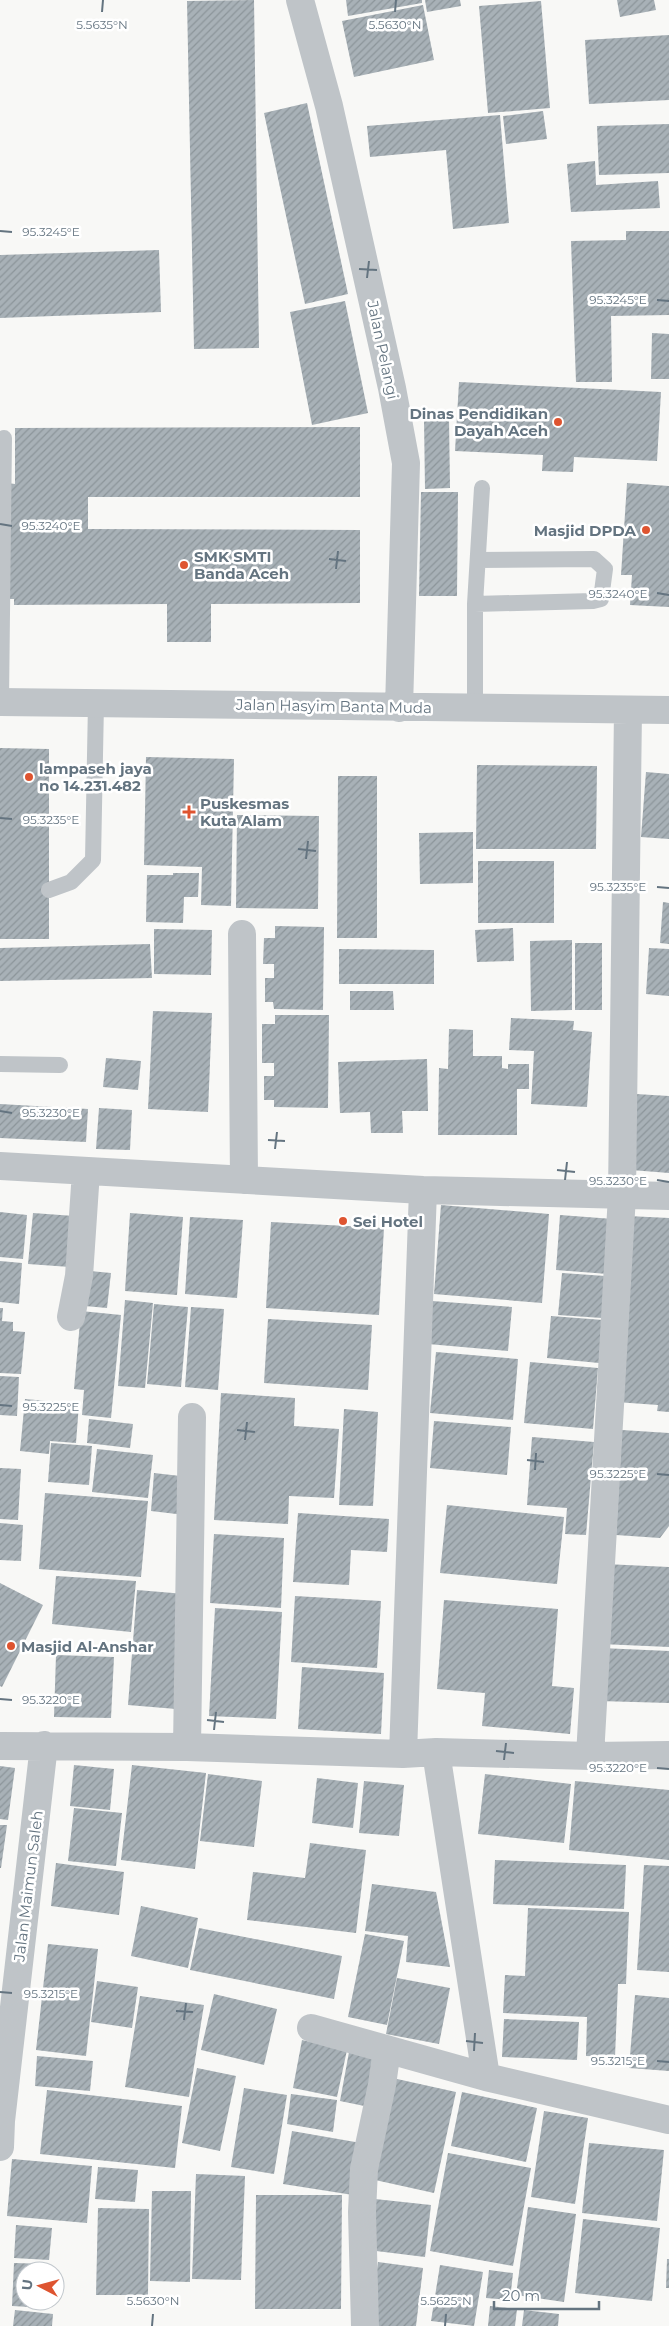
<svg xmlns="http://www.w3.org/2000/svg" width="669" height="2326" font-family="Montserrat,sans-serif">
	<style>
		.building { fill: url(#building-hatch) }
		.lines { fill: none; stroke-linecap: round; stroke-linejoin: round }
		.service { stroke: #bfc4c8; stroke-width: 16 }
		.minor { stroke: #bfc4c8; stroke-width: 28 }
		.ticks { fill: none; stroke: #647480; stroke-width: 2 }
		.poi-dot { fill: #de5430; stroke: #fff; stroke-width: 2 }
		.labels { text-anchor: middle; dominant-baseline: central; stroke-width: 5; stroke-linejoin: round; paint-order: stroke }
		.street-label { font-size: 15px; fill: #647480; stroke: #fff }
		.poi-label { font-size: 15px; font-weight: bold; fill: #647480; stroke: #fff; text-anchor: start }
		.ticks-label { font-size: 12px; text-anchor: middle; fill: #647480; stroke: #fff; stroke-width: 5; stroke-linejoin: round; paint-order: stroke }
	</style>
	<defs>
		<pattern id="building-hatch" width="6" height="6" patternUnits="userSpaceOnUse" patternTransform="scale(1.25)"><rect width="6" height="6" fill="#a8b1b7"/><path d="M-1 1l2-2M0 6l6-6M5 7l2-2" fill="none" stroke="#8c959a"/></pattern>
	</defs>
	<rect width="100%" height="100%" fill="#f8f8f6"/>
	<path class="building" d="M254 0 259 348 194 349 187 1Z
		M346 0H422V3L348 16Z
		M425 0H460L461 6 427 12Z
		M617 0H654L656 10 620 17Z
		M541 1 550 108 488 113 479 6Z
		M423 5 434 60 354 77 342 21Z
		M669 35V100L589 104 585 40Z
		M307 103 348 294 305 304 264 113Z
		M543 111 547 139 506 144 503 116Z
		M500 115 509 223 453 229 446 150 370 157 367 126Z
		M669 124V173L599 175 597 126Z
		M595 161 596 185 658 181 660 208 571 212 567 164Z
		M626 231H669V315L611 316 612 382H576L571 241 626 240Z
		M159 250 161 312 0 318V255Z
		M345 301 368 413 312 425 290 312Z
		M652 333 669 334V379H651Z
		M459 382 661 392 657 461 574 457 573 472 542 471 543 455 455 451Z
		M449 418 450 488 425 489 424 419Z
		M360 427V497H88V529L360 530V603L211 604V642H167V604L14 605V599H7V483L15 484V428Z
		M627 483 669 486V607L630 605 632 575H621Z
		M421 492H458L457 596H419Z
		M0 748 49 749V939H0Z
		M146 757 234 759 231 906 201 905 202 867 144 865Z
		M477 765 597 766 596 849H476Z
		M646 772 669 774V839L641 837Z
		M338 776H377V938H337Z
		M237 815 319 816 318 909 236 908Z
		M473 832V883L420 884 419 833Z
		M478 861H554V923H478Z
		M173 873H199L198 897H184L183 923 146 922 147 875H173Z
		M663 902 669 903V944L660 943Z
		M275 926 324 927 323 1010 274 1009 273 1002H265V978H274V964H263L264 938H275Z
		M513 928 514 961 477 962 475 930Z
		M154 929 212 930 211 975 154 974Z
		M572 940V1010L531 1011 530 941Z
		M575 943H602V1010H575Z
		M150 944 152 978 0 981V948Z
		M649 948 669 949V996L646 994Z
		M339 949 434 950V984H339Z
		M350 991H393L394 1010H350Z
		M153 1011 212 1013 208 1112 148 1109Z
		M275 1015H329L328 1108 274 1107V1100H264V1076H274V1063H262V1024H275Z
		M511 1018 574 1021 573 1030 592 1032 587 1107 531 1104 534 1051 509 1050Z
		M449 1029 473 1030V1056H502V1068L508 1069V1064H529V1089H517V1135H438L439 1068 448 1069Z
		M106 1058 141 1061 138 1090 103 1087Z
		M427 1059 428 1111H402L403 1133H371L370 1112 340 1113 338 1062Z
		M636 1094 669 1096V1173L631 1170Z
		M0 1104 88 1109 86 1142 0 1138Z
		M99 1108 132 1110 130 1150 96 1149Z
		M441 1205 549 1214 542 1303 434 1294Z
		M0 1212 27 1215 23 1259 0 1257Z
		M33 1213 74 1216 70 1267 28 1264Z
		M130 1213 183 1217 177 1295 125 1291Z
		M560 1215 613 1219 608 1274 556 1270Z
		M628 1216 669 1218V1412L657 1411 658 1405 616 1402Z
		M190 1217 243 1220 237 1298 185 1294Z
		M271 1222 384 1228 379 1315 266 1308Z
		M0 1261 22 1263 19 1304 0 1302Z
		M90 1271 111 1273 107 1308 85 1306Z
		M562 1273 605 1276 602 1318 558 1315Z
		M125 1300 153 1303 145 1388 118 1386Z
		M432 1301 512 1307 508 1351 428 1344Z
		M154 1304 188 1307 181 1387 147 1384Z
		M191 1307 224 1309 218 1390 185 1387Z
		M0 1308H3L2 1321 13 1322V1331L25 1332 21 1374 0 1373Z
		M81 1311 121 1315 111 1418 82 1415 84 1390 74 1389Z
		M551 1316 603 1320 599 1363 547 1358Z
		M268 1319 372 1325 368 1390 264 1383Z
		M436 1352 518 1359 513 1420 430 1413Z
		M530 1362 598 1368 593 1429 524 1423Z
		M0 1376 19 1377 17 1416 0 1415Z
		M221 1393 295 1398 294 1426 339 1429 334 1498 289 1496 288 1524 214 1520Z
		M25 1399 79 1404 76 1443 50 1441 49 1454 20 1451Z
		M344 1409 378 1412 373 1506 339 1505Z
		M89 1419 133 1424 130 1448 87 1443Z
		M434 1421 511 1427 507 1475 430 1468Z
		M622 1430 669 1433V1526L660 1538 616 1535Z
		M532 1437 594 1442 586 1535 565 1534 567 1508 527 1505Z
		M51 1443 92 1446 89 1485 48 1482Z
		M97 1449 153 1455 148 1498 92 1492Z
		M0 1468 21 1469 18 1520 0 1519Z
		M154 1473 189 1477 185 1515 151 1511Z
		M45 1493 148 1501 141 1577 39 1569Z
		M447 1505 564 1517 557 1584 440 1573Z
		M298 1513 389 1519 387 1552 351 1550 349 1585 293 1582Z
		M0 1523 23 1525 21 1561 0 1560Z
		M214 1534 284 1538 281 1608 210 1603Z
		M605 1564 669 1567V1647L601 1644Z
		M56 1576 136 1581 131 1632 52 1624Z
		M0 1583 43 1605 2 1687 0 1686Z
		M137 1590 185 1594 176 1709 128 1705Z
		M295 1596 381 1601 377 1668 291 1662Z
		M444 1600 558 1609 552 1686 574 1688 570 1734 482 1726 485 1693 437 1689Z
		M215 1608 282 1612 276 1719 209 1716Z
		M601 1648 669 1651V1703L599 1701Z
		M56 1655 114 1657 111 1718 54 1717Z
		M302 1667 384 1673 381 1734 298 1729Z
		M74 1765 114 1769 110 1810 70 1806Z
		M132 1765 206 1773 195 1869 121 1860Z
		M0 1766 15 1768 8 1820 0 1819Z
		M208 1774 262 1781 254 1847 200 1841Z
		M485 1774 571 1784 564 1843 478 1834Z
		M317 1778 358 1783 353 1828 312 1823Z
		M364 1781 404 1785 399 1836 359 1833Z
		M575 1781 669 1790V1860L569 1850Z
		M74 1808 122 1813 116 1866 68 1861Z
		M0 1825H7L1 1868H0Z
		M310 1843 366 1850 356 1933 247 1920 253 1872 305 1878Z
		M495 1860 626 1865 624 1909 493 1904Z
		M56 1863 124 1872 119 1915 51 1906Z
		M644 1865 669 1866V1972L637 1970Z
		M372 1884 436 1892 450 1967 406 1962 408 1936 365 1931Z
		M141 1906 198 1918 188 1968 131 1956Z
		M528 1908 629 1912 626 1984H618L615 2057 586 2056 587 2017 503 2013 505 1975 525 1976Z
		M199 1928 342 1956 334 1999 190 1970Z
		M365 1934 404 1941 387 2025 348 2017Z
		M48 1944 98 1949 86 2056 36 2050Z
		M397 1978 450 1988 439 2044 386 2034Z
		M97 1981 138 1987 132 2028 91 2022Z
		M214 1994 277 2009 264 2065 201 2050Z
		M635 1995 669 1998V2071L629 2068Z
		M140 1996 204 2005 189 2097 125 2087Z
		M504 2019 579 2022 577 2060 502 2057Z
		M302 2040 347 2050 337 2097 293 2088Z
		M349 2052 384 2059 374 2108 340 2101Z
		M37 2056 93 2061 90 2091 35 2086Z
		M197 2068 236 2076 220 2151 182 2143Z
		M388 2077 456 2092 434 2193 366 2178Z
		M244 2088 287 2095 274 2174 231 2167Z
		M47 2090 182 2106 175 2168 40 2154Z
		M462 2092 537 2108 526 2162 451 2146Z
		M291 2094 337 2100 333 2132 287 2124Z
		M544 2111 588 2118 575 2204 531 2197Z
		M292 2131 361 2143 353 2195 283 2184Z
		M589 2143 664 2150 657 2221 582 2213Z
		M448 2153 531 2168 513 2266 430 2251Z
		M12 2159 92 2166 87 2223 7 2216Z
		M98 2167 138 2170 135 2202 95 2199Z
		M196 2174 245 2176 241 2280 192 2279Z
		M152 2191H191L190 2282 150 2281Z
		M256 2195H342L341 2309H255Z
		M375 2199 431 2205 425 2257 368 2250Z
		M528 2207 576 2214 564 2302 516 2295Z
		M98 2208 149 2209 148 2295H96Z
		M583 2219 660 2228 652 2301 575 2293Z
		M16 2225 52 2228 49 2260 14 2258Z
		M667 2259H669V2288H666Z
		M378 2262 423 2268 416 2326H369Z
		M14 2263 49 2264V2271H25V2301H47V2308L12 2306Z
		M440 2265 483 2272 474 2326 431 2321Z
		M489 2270 513 2273 510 2300 486 2298Z
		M490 2306 517 2309 515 2326H488Z
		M15 2310 53 2314 52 2326H13Z
		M524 2310 559 2314 558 2326H522Z"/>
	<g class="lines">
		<path class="service" d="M475 604 593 601 601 599 605 569 594 559 478 560
			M1 702 4 438
			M475 708V604L482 488
			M49 890 71 882 93 860 96 703
			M0 1064 60 1065"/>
		<path class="minor" d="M300 0 329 106 392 388 406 463 399 708
			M0 702 669 710
			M242 934 244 1180
			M0 1166 423 1190 669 1196
			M71 1317 79 1276 86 1171
			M0 1746 187 1747 403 1754 436 1752 590 1756 669 1755
			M187 1747 192 1417
			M436 1752 486 2077
			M403 1754 423 1190
			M590 1756 622 1195 628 710
			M311 2028 486 2077 669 2120
			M0 2147 1 2121 44 1745
			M365 2326 362 2212 364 2169 382 2085 387 2049"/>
	</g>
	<path class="ticks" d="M102 12 103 0M395 12 396 0M0 231 12 232M359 269 377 270M367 278 369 261M657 300 669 301M0 524 12 526M329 559 346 561M336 569 338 551M657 593 669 595M0 818 12 819M298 849 316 851M306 859 308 841M657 887 669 888M0 1111 12 1113M268 1140 285 1141M275 1149 277 1132M557 1170 575 1172M565 1180 567 1162M657 1180 669 1182M0 1405 12 1406M237 1430 255 1432M245 1440 247 1422M527 1460 544 1462M535 1470 536 1453M657 1474 669 1475M0 1699 12 1700M207 1720 224 1722M214 1730 216 1712M496 1751 514 1753M504 1760 506 1743M657 1768 669 1769M0 1992 12 1993M176 2011 193 2012M184 2020 186 2003M466 2041 483 2043M474 2051 475 2033M657 2061 669 2062M152 2326 153 2314M445 2326 446 2314"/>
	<g class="poi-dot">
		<circle cx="558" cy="422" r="5"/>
		<circle cx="646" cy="530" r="5"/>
		<circle cx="184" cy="565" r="5"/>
		<circle cx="29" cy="777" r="5"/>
		<path d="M186.5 804.5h5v5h5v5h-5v5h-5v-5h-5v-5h5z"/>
		<circle cx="343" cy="1221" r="5"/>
		<circle cx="11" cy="1646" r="5"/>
	</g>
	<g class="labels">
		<g class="street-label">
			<text transform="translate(383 350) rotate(78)">Jalan Pelangi</text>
			<text transform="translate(334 706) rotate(1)">Jalan Hasyim Banta Muda</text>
			<text transform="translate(28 1886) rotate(-83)">Jalan Maimun Saleh</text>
		</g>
		<g class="poi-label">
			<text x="548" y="413" text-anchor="end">Dinas Pendidikan<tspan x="548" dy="17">Dayah Aceh</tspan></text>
			<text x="636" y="530" text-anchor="end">Masjid DPDA</text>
			<text x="194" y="556">SMK SMTI<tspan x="194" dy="17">Banda Aceh</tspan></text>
			<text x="39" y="768">lampaseh jaya<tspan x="39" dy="17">no 14.231.482</tspan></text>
			<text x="200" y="803">Puskesmas<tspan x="200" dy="17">Kuta Alam</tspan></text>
			<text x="353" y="1221">Sei Hotel</text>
			<text x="21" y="1646">Masjid Al-Anshar</text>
		</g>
	</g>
	<g class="ticks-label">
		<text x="102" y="29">5.5635°N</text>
		<text x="395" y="29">5.5630°N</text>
		<text x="51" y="236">95.3245°E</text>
		<text x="618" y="304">95.3245°E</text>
		<text x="51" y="530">95.3240°E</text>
		<text x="618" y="598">95.3240°E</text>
		<text x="51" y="824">95.3235°E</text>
		<text x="618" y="891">95.3235°E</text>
		<text x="51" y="1117">95.3230°E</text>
		<text x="618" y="1185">95.3230°E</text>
		<text x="51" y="1411">95.3225°E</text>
		<text x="618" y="1478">95.3225°E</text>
		<text x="51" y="1704">95.3220°E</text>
		<text x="618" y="1772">95.3220°E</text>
		<text x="51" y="1998">95.3215°E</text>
		<text x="618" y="2065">95.3215°E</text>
		<text x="153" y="2305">5.5630°N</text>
		<text x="446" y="2305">5.5625°N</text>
	</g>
	<g transform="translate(40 2286) rotate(276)"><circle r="24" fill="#ffffff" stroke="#c1c7cc"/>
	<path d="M0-4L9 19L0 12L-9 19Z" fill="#de5430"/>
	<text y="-8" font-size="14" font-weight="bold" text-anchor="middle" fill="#647480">U</text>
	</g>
	<path d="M494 2301v8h105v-8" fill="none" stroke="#647480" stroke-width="2.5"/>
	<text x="502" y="2301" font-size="15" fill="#647480" stroke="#ffffff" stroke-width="4" paint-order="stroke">20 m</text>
</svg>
